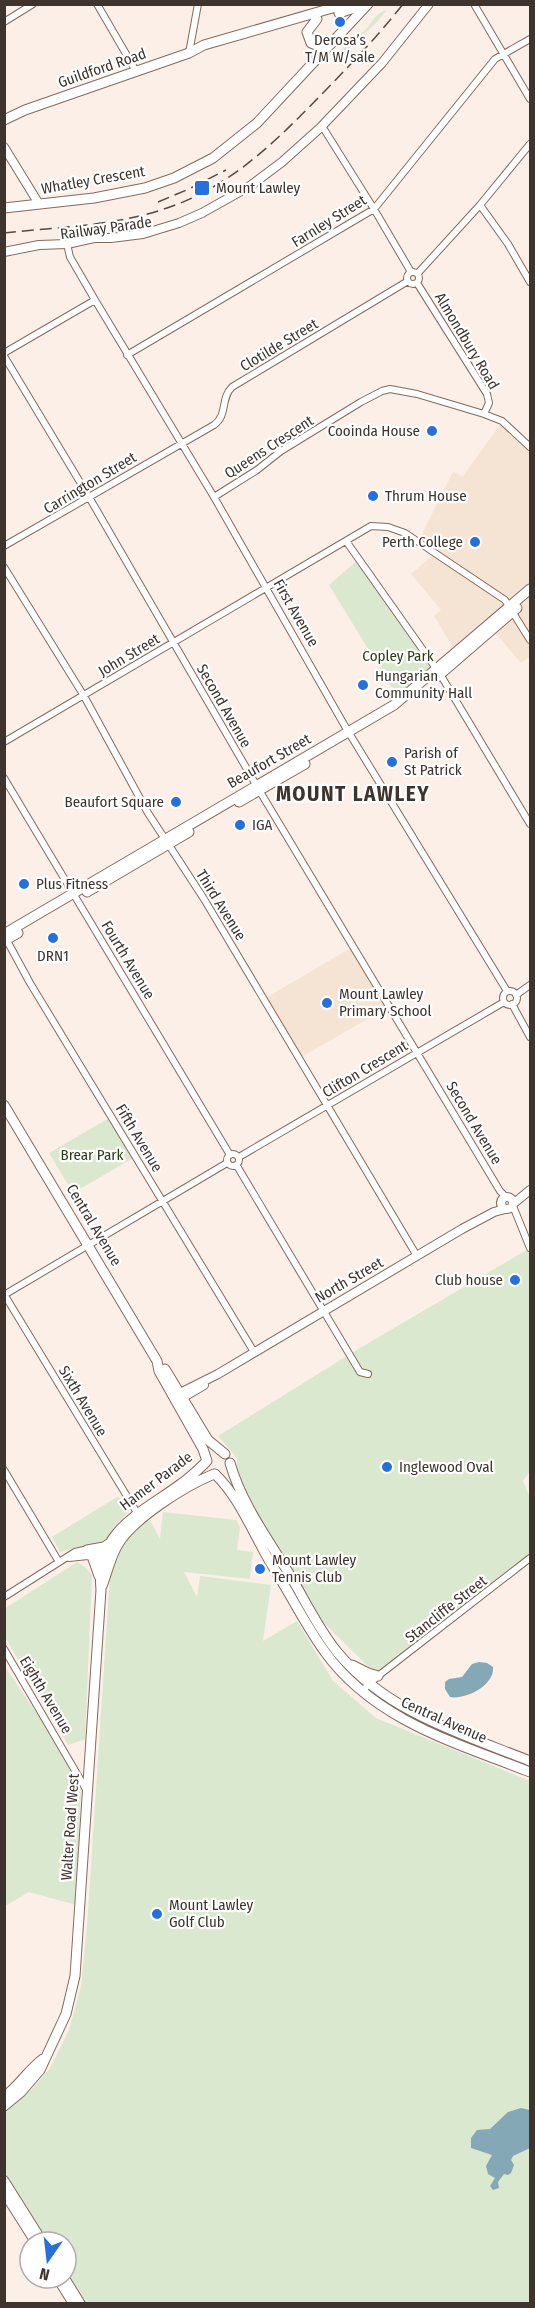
<svg xmlns="http://www.w3.org/2000/svg" width="535" height="2308" font-family="'Fira Sans Condensed',sans-serif">
	<style>
		.education { fill: #f5e4d3 }
		.green { fill: #dae8cf }
		.water { fill: #85a8b6 }
		.lines { fill: none; stroke-linecap: round; stroke-linejoin: round }
		.minor-casing { stroke: #856a5d; stroke-width: 8 }
		.tertiary-casing { stroke: #856a5d; stroke-width: 10 }
		.secondary-casing { stroke: #856a5d; stroke-width: 10 }
		.primary-casing { stroke: #856a5d; stroke-width: 11 }
		.trunk-casing { stroke: #856a5d; stroke-width: 11 }
		.minor { stroke: #fff; stroke-width: 6 }
		.tertiary { stroke: #fff; stroke-width: 8 }
		.secondary { stroke: #fff; stroke-width: 8 }
		.primary { stroke: #fff; stroke-width: 9 }
		.trunk { stroke: #fff; stroke-width: 9 }
		.rail { stroke: #564a44; stroke-width: 1.5; stroke-dasharray: 12 6; stroke-linecap: butt }
		.poi-dot { fill: #2670dc; stroke: #fff; stroke-width: 2 }
		.labels { text-anchor: middle; dominant-baseline: central; stroke-width: 4.5; stroke-linejoin: round; paint-order: stroke }
		.poi-label { font-size: 15px; fill: #3f332d; stroke: #fff; text-anchor: start }
		.street-label { font-size: 15px; fill: #3f332d; stroke: #fff }
		.park-label { font-size: 15px; fill: #283f13; stroke: #fff }
		.district-label { font-size: 21px; font-weight: bold; letter-spacing: 1.5px; fill: #3f332d; stroke: #fff }
	</style>
	<rect width="100%" height="100%" fill="#fbefe8"/>
	<path class="education" d="M502 422 530 448V656L521 663 484 620 453 647 434 616 441 610 411 574 435 553 418 542 453 472 463 476Z
		M354 946 390 1006 300 1058 264 999Z"/>
	<path class="green" d="M387 10 376 23 339 57C344 44 353 41 362 33 371 26 374 13 387 10Z
		M360 558 432 665 397 696 329 585Z
		M111 1117 135 1157 73 1193 49 1153Z
		M530 1248V1471L523 1481 530 1498V1553L519 1566 378 1676 324 1623 306 1597 237 1477V1458L218 1436 350 1354Z
		M117 1497 121 1498 129 1511 114 1527 104 1543 93 1547H79L60 1552 52 1537Z
		M163 1512 236 1520 240 1527 237 1550 253 1552 250 1579 184 1572 197 1597 200 1576 271 1585 263 1641 297 1621 333 1681 376 1718 530 1781V2303H84L66 2275V2242H46L5 2172 4 2113 32 2089 50 2068 69 2030 81 1986 87 1927 110 1576C118 1549 124 1535 150 1520L160 1539Z
		M77 1562 85 1567 92 1575 85 1739 68 1745 5 1637 4 1609Z
		M4 1665 43 1723 81 1789 76 1905 29 1892 5 1906Z"/>
	<path class="water" d="M479 1662 487 1663 493 1667C495 1685 466 1700 450 1697L445 1689V1682L449 1679 462 1677 472 1664Z
		M521 2108 530 2110V2148L513 2156 511 2160 514 2165 511 2173 508 2175 504 2174 498 2182 499 2188 493 2190 490 2186 495 2178 488 2174 486 2166 492 2155 471 2148V2138L477 2130 490 2129 508 2112Z"/>
	<g class="lines">
		<g class="minor-casing">
			<path id="minor" d="M97 4 136 71
				M474 4 530 99
				M4 22 33 4
				M189 53 198 4
				M322 126 374 209 411 272
				M480 205 508 244 530 282
				M67 244 70 257 95 300 214 497 346 728 507 991
				M407 278a6 6 0 1 1 12 0a6 6 0 1 1-12 0Z
				M418 273 480 205 530 144
				M417 283 487 394 489 403 484 414
				M4 353 95 300
				M127 355 374 209 495 59 530 39
				M4 356 89 497 262 795 500 1191 506 1197
				M214 497 257 470 281 451 361 402 382 391 390 389 417 394 484 414 502 421 530 447
				M346 541 440 674 530 824
				M4 546 214 425C228 415 220 399 232 387L408 281
				M4 567 84 696 148 813 204 899 417 1256
				M4 742 371 526 388 527 405 533 505 600 530 640
				M4 778 230 1155
				M5 937 30 983 254 1352
				M503 998a7 7 0 1 1 14 0a7 7 0 1 1-14 0Z
				M516 995 530 985
				M512 1004 530 1037
				M227 1160a6 6 0 1 1 12 0a6 6 0 1 1-12 0Z
				M239 1157 504 1002
				M237 1166 360 1372 368 1374
				M513 1206 530 1248
				M4 1294 139 1516
				M4 1295 227 1163
				M4 1470 59 1562
				M69 1558 88 1556 106 1560
				M4 1597 75 1552 84 1550 107 1556
				M4 1649 87 1791
				M362 1691 378 1676 530 1558"/>
		</g>
		<g class="tertiary-casing">
			<path id="tertiary" d="M4 252 39 245 67 244 94 238H111L143 234 179 223 202 213 250 186 282 162 320 128 382 63 429 4
				M4 2180 43 2242
				M4 2193 35 2242
				M57 2278 73 2304
				M65 2278 81 2304"/>
		</g>
		<g class="secondary-casing">
			<path id="secondary" d="M4 147 39 204
				M501 1203a6 6 0 1 1 12 0a6 6 0 1 1-12 0Z
				M513 1204 530 1190
				M174 1396 218 1374 462 1229 494 1212 505 1209
				M177 1401 204 1385"/>
		</g>
		<g class="primary-casing">
			<path id="primary" d="M4 208 94 198 145 188 174 178 213 158 257 123 368 4
				M437 677 517 608
				M239 802 305 764
				M87 892 189 832
				M4 934 394 705 530 589
				M4 941 18 933
				M4 1105 157 1361 159 1371 203 1449 207 1461
				M165 1369 208 1440 225 1454
				M230 1463C241 1502 267 1538 288 1572 304 1598 318 1629 338 1653 387 1712 462 1734 530 1761
				M215 1474C242 1500 255 1539 275 1570 292 1597 306 1626 325 1652 374 1720 456 1743 530 1772
				M87 1550 104 1547 110 1543
				M92 1556 99 1576
				M102 1586C107 1573 110 1559 117 1546 132 1519 185 1486 214 1474
				M352 1665 368 1673 378 1676
				M4 2097C19 2086 28 2070 43 2059
				M4 2106 21 2092 40 2070 66 2014 75 1976 101 1590C95 1530 142 1513 182 1483 191 1477 199 1469 206 1462"/>
		</g>
		<g class="trunk-casing">
			<path id="trunk" d="M339 13 367 4
				M317 19 307 32 311 43 322 47 336 39
				M4 120 25 110 189 53 204 45 346 4"/>
		</g>
		<use href="#minor" class="minor"/>
		<use href="#tertiary" class="tertiary"/>
		<use href="#secondary" class="secondary"/>
		<use href="#primary" class="primary"/>
		<use href="#trunk" class="trunk"/>
		<path class="rail" d="M158 202 189 189 226 170
			M4 233C58 227 116 226 167 208 232 186 276 141 323 93 351 64 378 36 403 4"/>
	</g>
	<g class="poi-dot">
		<circle cx="340" cy="22" r="6"/>
		<rect x="194" y="180" width="16" height="16" rx="3"/>
		<circle cx="432" cy="431" r="6"/>
		<circle cx="373" cy="496" r="6"/>
		<circle cx="475" cy="542" r="6"/>
		<circle cx="363" cy="685" r="6"/>
		<circle cx="392" cy="762" r="6"/>
		<circle cx="176" cy="802" r="6"/>
		<circle cx="240" cy="825" r="6"/>
		<circle cx="24" cy="884" r="6"/>
		<circle cx="53" cy="938" r="6"/>
		<circle cx="327" cy="1003" r="6"/>
		<circle cx="515" cy="1280" r="6"/>
		<circle cx="387" cy="1467" r="6"/>
		<circle cx="260" cy="1569" r="6"/>
		<circle cx="157" cy="1914" r="6"/>
	</g>
	<g class="labels">
		<g class="poi-label">
			<text x="340" y="40" text-anchor="middle">Derosa’s<tspan x="340" dy="17">T/M W/sale</tspan></text>
			<text x="216" y="188">Mount Lawley</text>
			<text x="420" y="431" text-anchor="end">Cooinda House</text>
			<text x="385" y="496">Thrum House</text>
			<text x="463" y="542" text-anchor="end">Perth College</text>
			<text x="375" y="676">Hungarian<tspan x="375" dy="17">Community Hall</tspan></text>
			<text x="404" y="753">Parish of<tspan x="404" dy="17">St Patrick</tspan></text>
			<text x="164" y="802" text-anchor="end">Beaufort Square</text>
			<text x="252" y="825">IGA</text>
			<text x="36" y="884">Plus Fitness</text>
			<text x="53" y="956" text-anchor="middle">DRN1</text>
			<text x="339" y="994">Mount Lawley<tspan x="339" dy="17">Primary School</tspan></text>
			<text x="503" y="1280" text-anchor="end">Club house</text>
			<text x="399" y="1467">Inglewood Oval</text>
			<text x="272" y="1560">Mount Lawley<tspan x="272" dy="17">Tennis Club</tspan></text>
			<text x="169" y="1905">Mount Lawley<tspan x="169" dy="17">Golf Club</tspan></text>
		</g>
		<g class="street-label">
			<text transform="translate(102 68) rotate(-19)">Guildford Road</text>
			<text transform="translate(93 180) rotate(-10)">Whatley Crescent</text>
			<text transform="translate(329 221) rotate(-32)">Farnley Street</text>
			<text transform="translate(106 228) rotate(-8)">Railway Parade</text>
			<text transform="translate(467 341) rotate(59)">Almondbury Road</text>
			<text transform="translate(279 345) rotate(-31)">Clotilde Street</text>
			<text transform="translate(269 447) rotate(-33)">Queens Crescent</text>
			<text transform="translate(90 483) rotate(-31)">Carrington Street</text>
			<text transform="translate(296 613) rotate(60)">First Avenue</text>
			<text transform="translate(129 655) rotate(-31)">John Street</text>
			<text transform="translate(224 706) rotate(60)">Second Avenue</text>
			<text transform="translate(269 761) rotate(-30)">Beaufort Street</text>
			<text transform="translate(221 905) rotate(58)">Third Avenue</text>
			<text transform="translate(128 960) rotate(59)">Fourth Avenue</text>
			<text transform="translate(365 1069) rotate(-31)">Clifton Crescent</text>
			<text transform="translate(474 1123) rotate(59)">Second Avenue</text>
			<text transform="translate(139 1138) rotate(59)">Fifth Avenue</text>
			<text transform="translate(94 1225) rotate(59)">Central Avenue</text>
			<text transform="translate(349 1280) rotate(-30)">North Street</text>
			<text transform="translate(83 1401) rotate(59)">Sixth Avenue</text>
			<text transform="translate(156 1481) rotate(-37)">Hamer Parade</text>
			<text transform="translate(446 1609) rotate(-38)">Stancliffe Street</text>
			<text transform="translate(46 1695) rotate(59)">Eighth Avenue</text>
			<text transform="translate(444 1720) rotate(24)">Central Avenue</text>
			<text transform="translate(70 1827) rotate(-86)">Walter Road West</text>
		</g>
		<g class="park-label">
			<text x="398" y="656">Copley Park</text>
			<text x="92" y="1155">Brear Park</text>
		</g>
		<g class="district-label">
			<text x="353" y="794">MOUNT LAWLEY</text>
		</g>
	</g>
	<rect width="535" height="2308" fill="none" stroke="#3f332d" stroke-width="12"/>
	<g transform="translate(48 2260) rotate(194)"><circle r="28" fill="#ffffff" stroke="#b2adab" stroke-width="1.5"/>
	<path d="M0-4.5L10 22L0 15L-10 22Z" fill="#2670dc"/>
	<text y="-9" font-size="16" font-weight="bold" text-anchor="middle" fill="#3f332d">N</text>
	</g>
</svg>
